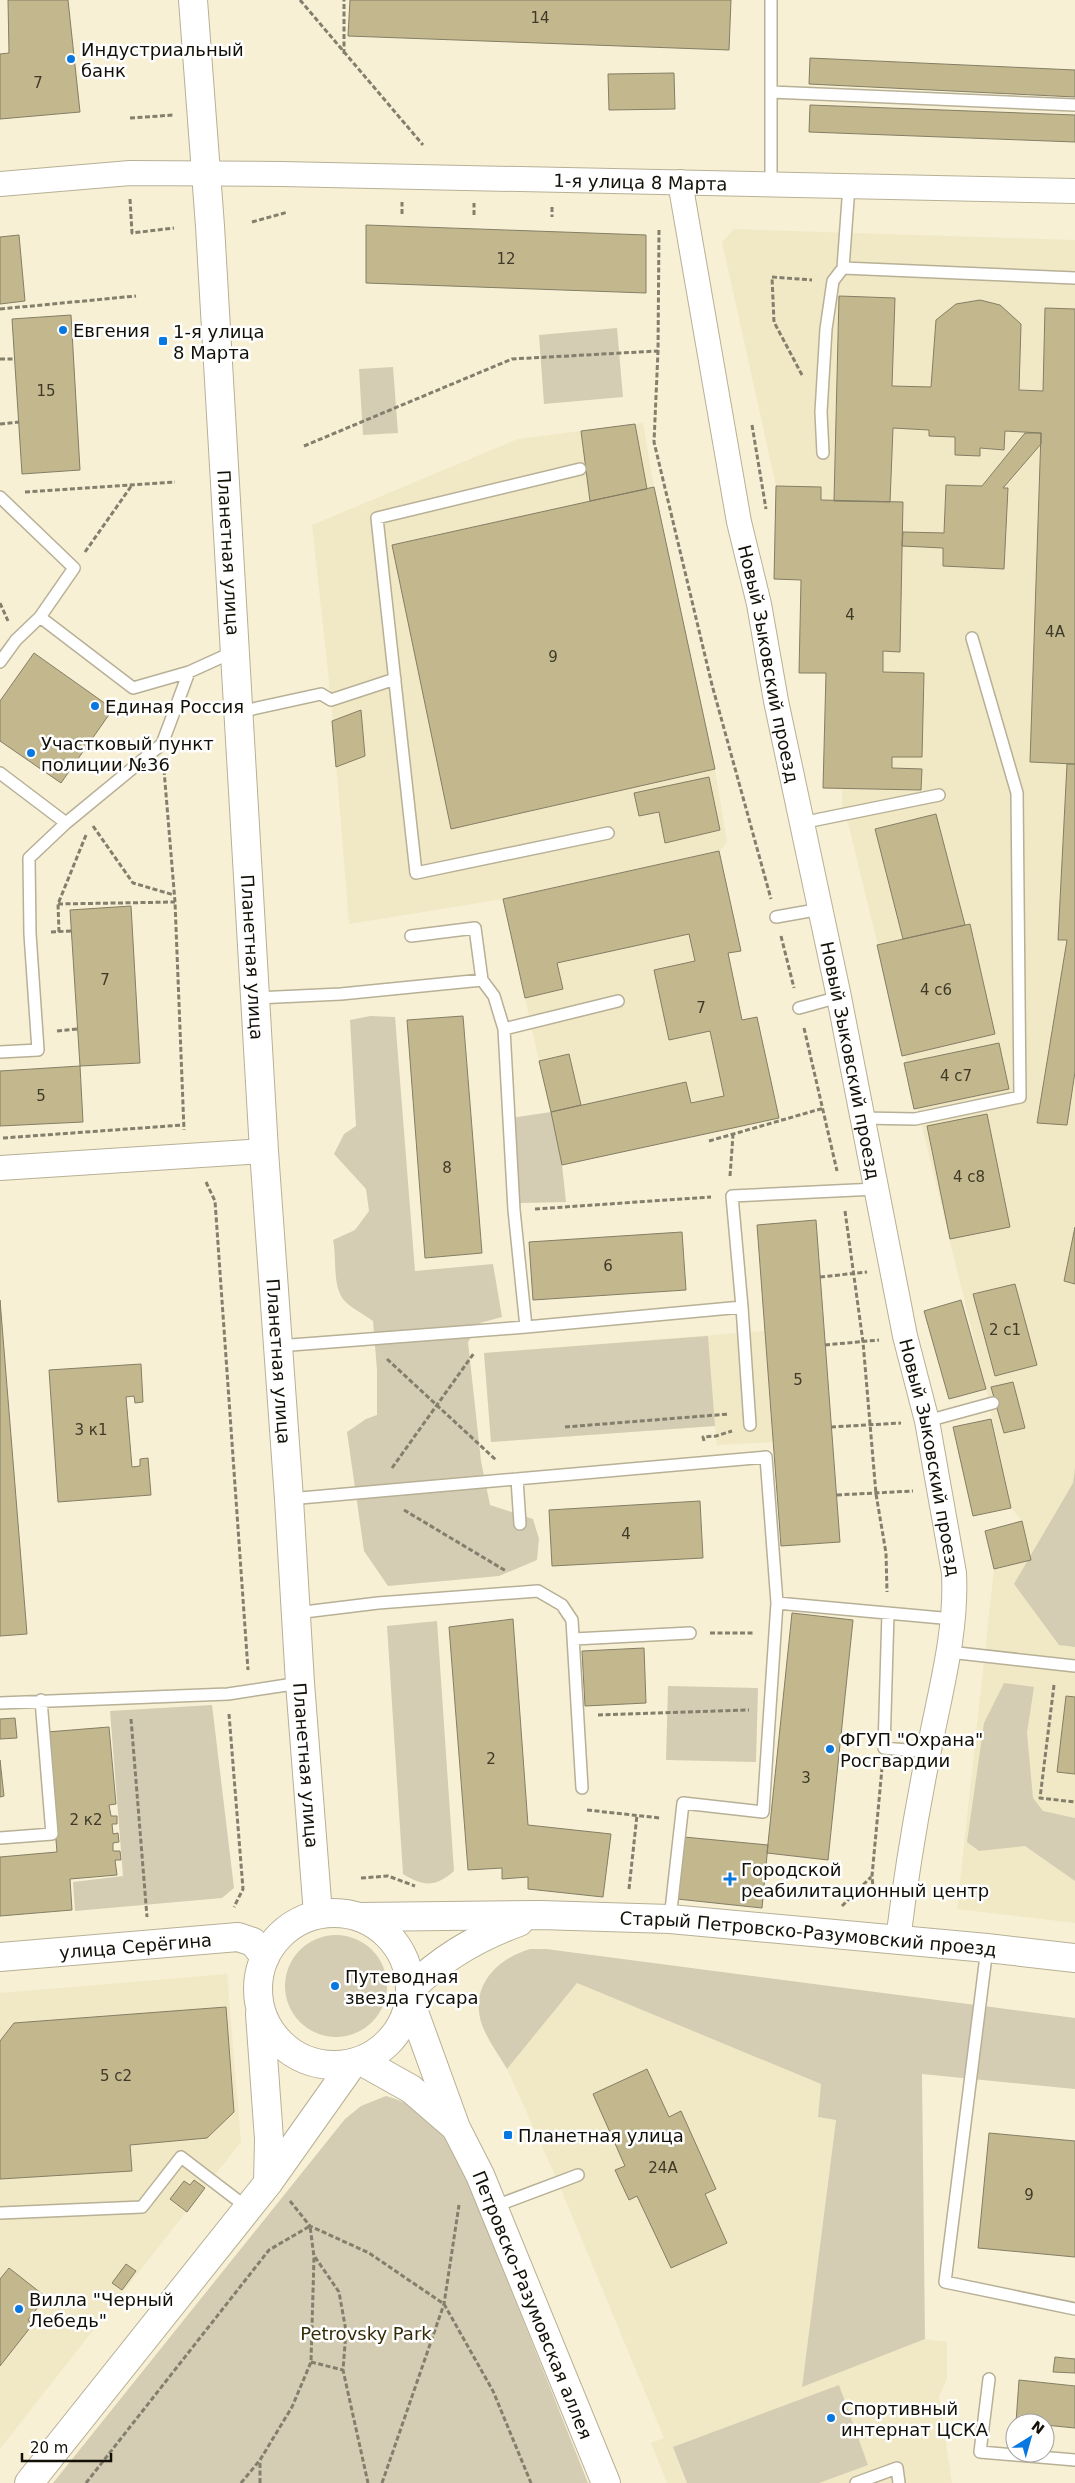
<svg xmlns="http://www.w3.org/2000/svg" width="1075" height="2483" font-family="'DejaVu Sans',sans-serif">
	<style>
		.built { fill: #f1e8c5 }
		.green { fill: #d4cdb3 }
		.building { fill: #c2b78d; stroke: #847e65 }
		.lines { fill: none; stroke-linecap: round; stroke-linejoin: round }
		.service-casing { stroke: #b7b096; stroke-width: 14 }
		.minor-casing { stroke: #b7b096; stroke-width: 26 }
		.tertiary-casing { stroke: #b7b096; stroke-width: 30 }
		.path { stroke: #847f6d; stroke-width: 3; stroke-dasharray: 5 2.5; stroke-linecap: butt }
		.service { stroke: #fff; stroke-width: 11 }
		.minor { stroke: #fff; stroke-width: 24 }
		.tertiary { stroke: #fff; stroke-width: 28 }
		.poi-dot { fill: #0878e0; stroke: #fff; stroke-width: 2 }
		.labels { text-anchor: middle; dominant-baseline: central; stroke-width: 5; stroke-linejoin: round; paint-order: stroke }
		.number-label { font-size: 15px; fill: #3f3a28 }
		.poi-label { font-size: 18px; fill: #131007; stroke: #fff; text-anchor: start }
		.street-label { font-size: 18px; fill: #131007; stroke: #fff }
		.park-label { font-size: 18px; fill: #342b07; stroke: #fff }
	</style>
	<rect width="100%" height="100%" fill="#f7f0d5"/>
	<path class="built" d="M734 229 1075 240V1923L957 1909 994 1569 1031 1559 1022 1521 1011 1508 986 1389 848 823 842 814V789L823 788 826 674 799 673 801 580 774 579 776 486 722 242Z
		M643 423 654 487 715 769 727 842 719 852 741 951 728 954 742 1020 779 1118 562 1165 503 899 349 924 331 700 312 525 518 439Z
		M765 1331 773 1442 717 1445 715 1426 491 1442 484 1353Z
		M227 1974 241 2142 0 2449V1993Z
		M577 1983 821 2084 818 2117 836 2119 802 2386 925 2339 947 2342V2379L939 2397 952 2483H667L651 2443 664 2438 558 2182 507 2069Z"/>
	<path class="green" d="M617 328 623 397 544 404 539 335Z
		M393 367 398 433 363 435 359 369Z
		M370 1016 395 1017 415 1271 493 1264 502 1317 480 1323 468 1342 481 1461 490 1505 533 1519 539 1539 537 1560 499 1576 388 1586 364 1551 347 1432 366 1419 377 1415V1370L373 1321C364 1314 350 1308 343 1299 332 1284 337 1257 333 1240L355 1230 369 1211 366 1189 334 1154 344 1134 356 1126 350 1020Z
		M551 1112 562 1165 566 1202 520 1203 511 1118Z
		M708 1336 715 1426 491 1442 484 1353Z
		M1075 1468V1647L1059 1645 1014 1584 1073 1483Z
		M437 1621 454 1871C436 1887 424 1887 403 1874L387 1626Z
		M1004 1683 1034 1687 1027 1733 1033 1798 1043 1811 1075 1818V1881L1025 1846 979 1851 967 1842 984 1723Z
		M668 1686 758 1688 756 1762 666 1760Z
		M212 1705 234 1888 222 1898 75 1911 73 1882 123 1876 110 1711Z
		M285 1986a51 51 0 1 1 102 0a51 51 0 1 1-102 0Z
		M530 1949H546L1075 2018V2089L922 2074 925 2339 802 2387 836 2120 818 2117 821 2084 577 1983 507 2069C499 2055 488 2041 482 2025 469 1987 496 1959 530 1949Z
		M386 2096C431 2109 437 2127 461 2164L588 2483H53L345 2119 361 2106Z
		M839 2385 868 2465 819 2483H687L673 2447Z"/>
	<path class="building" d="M8 0H68L80 112 0 119V54L9 53Z
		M350 0H731L729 50 348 36Z
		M810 58 1075 70V97L809 84Z
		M674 73 675 109 609 110 608 74Z
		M810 105 1075 115V142L809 132Z
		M366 225 646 235V293L366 283Z
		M19 235 25 301 0 304V237Z
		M839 296 895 298 892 386 931 387 936 320 956 304 980 300 1000 305 1021 324 1019 390 1043 391 1045 308 1075 309V764L1030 762 1041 433 1005 431 1004 450 980 448V456L955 455V437L929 436V430L893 428 890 502 834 501Z
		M71 315 80 470 22 474 12 319Z
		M635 424 647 489 590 501 581 431Z
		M1025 433H1041V444L1003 488H1008L1004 569 943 566V548L902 546 903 532 944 533 946 485 982 486Z
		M776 486 821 487V500L903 502 900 652 883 651V672L924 673 922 757H892V768L922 769 921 790 823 788 826 673H799L801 580 774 579Z
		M654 487 715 769 451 829 392 545Z
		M34 653 113 709 61 783 0 741V701Z
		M361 710 365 756 336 767 332 721Z
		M1067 764H1075V1072L1067 1125 1037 1123 1067 940H1058Z
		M709 777 720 830 665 843 659 812 639 816 634 793Z
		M936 814 965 925 903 939 875 829Z
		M719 851 741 951 728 953 742 1020 757 1017 779 1118 562 1165 551 1112 686 1082 691 1103 724 1096 710 1031 669 1040 654 970 695 961 689 934 557 963 563 989 525 998 503 899Z
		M131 906 140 1063 80 1066 70 910Z
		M970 924 995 1034 902 1056 877 945Z
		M463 1016 482 1253 425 1258 407 1020Z
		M999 1043 1009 1089 914 1109 904 1063Z
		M569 1054 581 1105 551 1112 539 1061Z
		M80 1066 83 1122 0 1126V1071Z
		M987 1114 1010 1227 950 1239 927 1126Z
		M816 1220 840 1542 781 1546 757 1225Z
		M1075 1227V1284L1064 1281Z
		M682 1232 686 1290 533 1300 529 1242Z
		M1015 1284 1037 1365 995 1376 973 1294Z
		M0 1300 27 1634 0 1636Z
		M961 1300 986 1389 949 1399 924 1311Z
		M141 1364 143 1402 135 1403 134 1396 126 1397 132 1467 140 1466V1459L148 1458 151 1495 58 1502 49 1370Z
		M1013 1382 1025 1428 1004 1433 991 1387Z
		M991 1419 1011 1508 973 1516 953 1427Z
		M700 1501 703 1558 552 1566 549 1510Z
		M1022 1521 1031 1560 994 1569 985 1531Z
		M792 1613 853 1620 828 1860 767 1853Z
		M513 1619 528 1825 611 1834 603 1897 528 1889V1877L502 1879V1868L468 1870 449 1627Z
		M644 1648 646 1703 585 1706 582 1651Z
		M1066 1696 1075 1697V1774L1057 1772Z
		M15 1718 17 1738 0 1739V1719Z
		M109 1727 116 1804 109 1805 111 1816H117V1824H112L113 1834 118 1833 119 1842 113 1843V1851H120L121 1860H115L117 1875 70 1879 72 1910 0 1916V1857L57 1852 47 1732Z
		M0 1760 4 1796 0 1797Z
		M684 1837 768 1845 762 1908 677 1899Z
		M226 2007 234 2112 207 2138 130 2145 132 2171 0 2179V2041L14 2023Z
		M647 2069 669 2117 681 2111 716 2189 705 2194 727 2243 671 2268 637 2196 629 2200 615 2170 625 2166 593 2094Z
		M989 2133 1075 2141V2257L978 2248Z
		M194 2180 205 2188 187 2212 170 2199 184 2181 190 2185Z
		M126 2264 136 2271 122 2290 112 2283Z
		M9 2268 46 2297 28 2320 33 2324 0 2366V2279Z
		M1055 2357 1075 2359V2373L1053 2372Z
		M1019 2380 1075 2386V2428L1045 2425V2423L1016 2422Z"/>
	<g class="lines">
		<g class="service-casing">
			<path id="service" d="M771 92 1075 105
				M771 184V0
				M843 268 1075 278
				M823 453 821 412 826 329 833 281 843 268 849 186
				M580 469 377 518 416 873 608 833
				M0 497 74 568 40 617
				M0 662 16 640 40 617 133 688 189 672 233 652
				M239 712 321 694 331 700 395 679
				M0 773 66 823 162 744 189 672
				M801 823 939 795
				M776 917 821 909
				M411 936 475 928 482 980
				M256 998 341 994 482 980 494 996 504 1029 514 1210 526 1327
				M799 1008 839 997
				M504 1029 618 1001
				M0 1052 38 1050 30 934 29 858 66 823
				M862 1118 915 1119 1020 1097 1017 793 972 638
				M742 1307 750 1425
				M278 1346 526 1327 742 1307 732 1196 876 1189
				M927 1421 993 1403
				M517 1479 520 1524
				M289 1499 766 1457 777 1603 763 1812 683 1803 670 1919
				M777 1603 953 1619
				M296 1613 378 1603 538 1591 562 1605 572 1620 582 1788
				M888 1613 884 1748 929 1752
				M574 1639 690 1633
				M949 1652 1075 1666
				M0 1703 228 1694 300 1683
				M0 1838 52 1834 41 1700
				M987 1948 945 2282 1075 2309
				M493 2207 578 2175
				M0 2213 142 2207 181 2157 249 2209
				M989 2379 980 2452 1075 2460
				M856 2483 897 2468 899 2483"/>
		</g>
		<g class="minor-casing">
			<g id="minor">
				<path id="s1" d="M680 182 739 522 759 604 776 701 839 997 905 1336 927 1421 954 1573C957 1631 941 1688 930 1745 917 1809 906 1875 898 1940"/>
				<path id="s2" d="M0 184 130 173 282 174 1075 191"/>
				<path d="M0 1168 264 1151"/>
			</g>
		</g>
		<g class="tertiary-casing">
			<g id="tertiary">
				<path id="s3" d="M193 0 210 226 264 1151 289 1499 300 1683 318 1914"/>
				<circle cx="334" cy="1989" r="76"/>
				<path id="s4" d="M360 1917 540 1915 670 1919 987 1948 1075 1958"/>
				<path id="s5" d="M0 1957 238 1937 253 1942 265 1957"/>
				<path d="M411 1989C442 1957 478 1937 519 1922"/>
				<path id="s6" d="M410 2001 456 2128 480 2175 606 2483"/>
				<path d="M260 2014 269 2139 268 2183"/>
				<path d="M361 2061 411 2089 455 2127"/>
				<path d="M29 2483 268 2183 353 2063"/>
			</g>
		</g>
		<path class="path" d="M300 0 423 145
			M344 54V0
			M130 118 174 115
			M130 199 132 233 174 228
			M552 207V217
			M402 214V202
			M474 215V203
			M252 222 288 212
			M659 230 658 351 654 442 712 685 771 899
			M0 309 136 296
			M0 359H15
			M802 375 774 322 772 277 812 280
			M0 424 19 422
			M752 425 766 509
			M304 446 512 359 658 351
			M25 492 175 482
			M85 552 132 485
			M0 603 8 621
			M164 770 175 902 184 1130
			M93 826 133 883 174 895
			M58 904 175 902
			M51 932 71 931
			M59 932 58 904 86 835
			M781 936 794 988
			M804 1028 837 1171
			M57 1031 78 1029
			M3 1138 183 1125
			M709 1141 824 1108
			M730 1176 733 1135
			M206 1182 215 1201 248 1670
			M535 1209 711 1197
			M845 1211 863 1342 876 1494 886 1553 887 1592
			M820 1277 867 1272
			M825 1345 879 1340
			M387 1359 496 1460
			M565 1427 729 1414
			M831 1427 901 1423
			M704 1441 703 1437 716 1436 732 1431
			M392 1468 474 1353
			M837 1495 913 1491
			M404 1510 506 1571
			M710 1633H754
			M1054 1685 1040 1798 1075 1802
			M229 1714 243 1889 234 1907
			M598 1715 749 1710
			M131 1719 147 1917
			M587 1810 660 1818
			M361 1878 388 1876 415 1886
			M629 1889 637 1815
			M874 1899 872 1876 882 1768
			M842 1906 871 1877
			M290 2201 310 2226 369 2253 444 2304 493 2391 531 2483
			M315 2257 339 2292 346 2331 343 2370 368 2483
			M311 2362 343 2370
			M86 2483 269 2250 310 2226
			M241 2483 260 2460 292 2407 311 2362 314 2257 310 2226
			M260 2483V2461
			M382 2483 444 2304 459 2205"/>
		<use href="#service" class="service"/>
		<use href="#minor" class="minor"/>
		<use href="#tertiary" class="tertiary"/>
	</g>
	<g class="poi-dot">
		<circle cx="71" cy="59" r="5"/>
		<circle cx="63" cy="330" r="5"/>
		<rect x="158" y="336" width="10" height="10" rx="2.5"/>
		<circle cx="95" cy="706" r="5"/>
		<circle cx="31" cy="753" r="5"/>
		<circle cx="830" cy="1749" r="5"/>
		<path d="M727.5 1871.5h5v5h5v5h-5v5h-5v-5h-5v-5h5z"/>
		<circle cx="335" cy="1986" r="5"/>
		<rect x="503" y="2130" width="10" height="10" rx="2.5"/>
		<circle cx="19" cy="2309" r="5"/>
		<circle cx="831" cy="2418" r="5"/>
	</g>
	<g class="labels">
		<g class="number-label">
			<text x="540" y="18">14</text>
			<text x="38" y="83">7</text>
			<text x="506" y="259">12</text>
			<text x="46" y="391">15</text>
			<text x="850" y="615">4</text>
			<text x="1055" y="632">4А</text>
			<text x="553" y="657">9</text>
			<text x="105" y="980">7</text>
			<text x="936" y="990">4 с6</text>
			<text x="701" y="1008">7</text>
			<text x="956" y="1076">4 с7</text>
			<text x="41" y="1096">5</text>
			<text x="447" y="1168">8</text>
			<text x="969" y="1177">4 с8</text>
			<text x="608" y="1266">6</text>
			<text x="1005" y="1330">2 с1</text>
			<text x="798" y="1380">5</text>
			<text x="91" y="1430">3 к1</text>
			<text x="626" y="1534">4</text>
			<text x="491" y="1759">2</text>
			<text x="806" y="1778">3</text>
			<text x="86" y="1820">2 к2</text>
			<text x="116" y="2076">5 с2</text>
			<text x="663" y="2168">24А</text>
			<text x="1029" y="2195">9</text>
		</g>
		<g class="poi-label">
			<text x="81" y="49">Индустриальный<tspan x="81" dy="21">банк</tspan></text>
			<text x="73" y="330">Евгения</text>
			<text x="173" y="331">1-я улица<tspan x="173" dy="21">8 Марта</tspan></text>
			<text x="105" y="706">Единая Россия</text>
			<text x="41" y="743">Участковый пункт<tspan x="41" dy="21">полиции №36</tspan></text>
			<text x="840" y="1739">ФГУП "Охрана"<tspan x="840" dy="21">Росгвардии</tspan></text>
			<text x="741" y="1869">Городской<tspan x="741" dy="21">реабилитационный центр</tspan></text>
			<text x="345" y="1976">Путеводная<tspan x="345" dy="21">звезда гусара</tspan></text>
			<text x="518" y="2135">Планетная улица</text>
			<text x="29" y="2299">Вилла "Черный<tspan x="29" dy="21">Лебедь"</tspan></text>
			<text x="841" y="2408">Спортивный<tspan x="841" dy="21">интернат ЦСКА</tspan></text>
		</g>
		<g class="street-label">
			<text stroke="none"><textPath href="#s2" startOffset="641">1-я улица 8 Марта</textPath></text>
			<text stroke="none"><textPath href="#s3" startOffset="554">Планетная улица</textPath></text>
			<text stroke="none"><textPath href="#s1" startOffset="490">Новый Зыковский проезд</textPath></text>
			<text stroke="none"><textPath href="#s3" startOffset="959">Планетная улица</textPath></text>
			<text stroke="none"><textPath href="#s1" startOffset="895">Новый Зыковский проезд</textPath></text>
			<text stroke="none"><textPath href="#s3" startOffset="1364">Планетная улица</textPath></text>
			<text stroke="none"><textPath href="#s1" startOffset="1300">Новый Зыковский проезд</textPath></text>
			<text stroke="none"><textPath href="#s3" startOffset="1769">Планетная улица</textPath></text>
			<text stroke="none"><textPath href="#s4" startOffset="449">Старый Петровско-Разумовский проезд</textPath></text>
			<text stroke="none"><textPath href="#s5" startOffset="136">улица Серёгина</textPath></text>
			<text stroke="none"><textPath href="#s6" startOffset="328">Петровско-Разумовская аллея</textPath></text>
		</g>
		<g class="park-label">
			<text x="366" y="2333">Petrovsky Park</text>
		</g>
	</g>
	<g transform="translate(1030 2438) rotate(37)"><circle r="24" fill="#ffffff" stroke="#a19f9c"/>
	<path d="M0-4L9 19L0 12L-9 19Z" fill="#0878e0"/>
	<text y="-8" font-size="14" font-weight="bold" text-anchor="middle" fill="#131007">N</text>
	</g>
	<path d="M22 2453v8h89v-8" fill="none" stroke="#131007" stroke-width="2.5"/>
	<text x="30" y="2453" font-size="15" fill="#131007" stroke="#ffffff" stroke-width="4" paint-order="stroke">20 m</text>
</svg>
